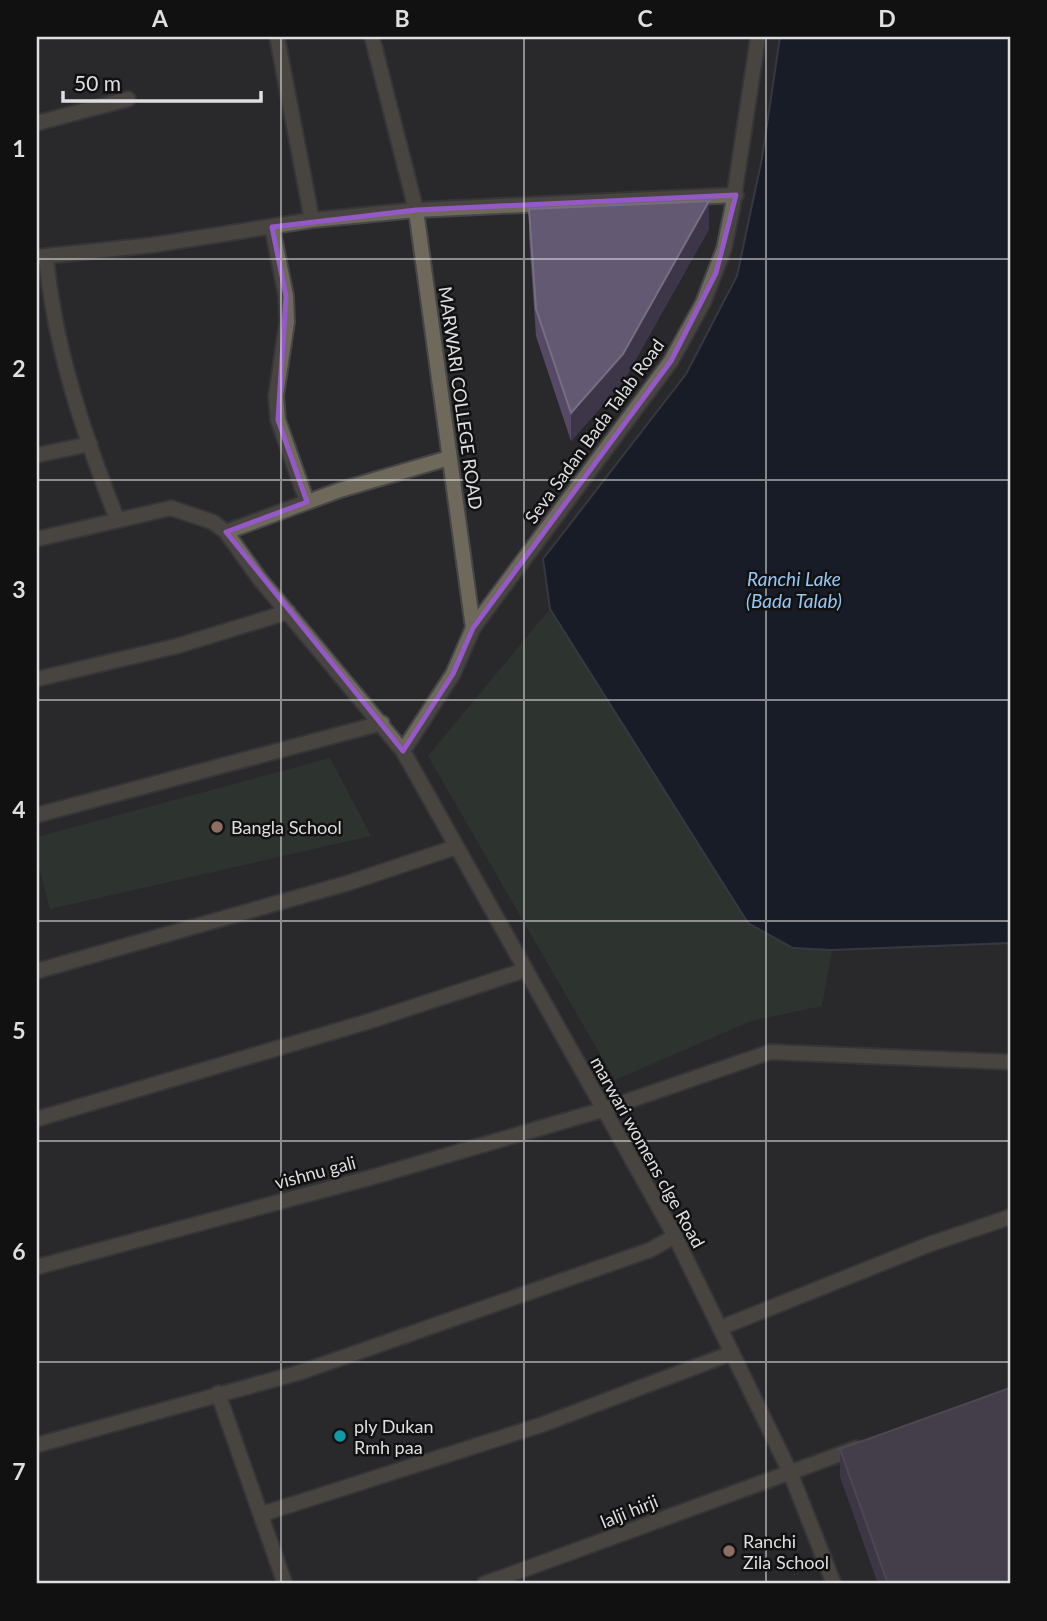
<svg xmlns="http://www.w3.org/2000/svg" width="1047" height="1621" font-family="Lato,sans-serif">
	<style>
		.green { fill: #314234 }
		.water { fill: #000f23; stroke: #434d5c; stroke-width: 2 }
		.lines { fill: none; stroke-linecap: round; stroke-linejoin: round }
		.minor-casing { stroke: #464548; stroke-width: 18 }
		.tertiary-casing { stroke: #464548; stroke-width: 18 }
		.minor { stroke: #6e695a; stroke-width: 14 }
		.tertiary { stroke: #6e695a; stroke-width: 14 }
		.wall { fill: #554965 }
		.shaded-wall { fill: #3d3548 }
		.building { fill: #645972; stroke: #776e84; stroke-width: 2 }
		.marked { fill: none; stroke: #9458c7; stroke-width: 5; stroke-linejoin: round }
		.grid { fill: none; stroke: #dfdee0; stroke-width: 2; stroke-opacity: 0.55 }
		.education-dot { fill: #8d6e63; stroke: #121112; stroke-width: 2.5 }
		.culture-dot { fill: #0f9aa8; stroke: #121112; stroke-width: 2.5 }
		.labels { text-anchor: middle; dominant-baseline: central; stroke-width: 5; stroke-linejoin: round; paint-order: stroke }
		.street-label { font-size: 18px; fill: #dfdee0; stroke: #121112 }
		.poi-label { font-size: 18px; fill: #dfdee0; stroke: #121112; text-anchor: start }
		.water-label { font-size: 19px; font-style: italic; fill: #96c7f4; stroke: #121112 }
		.neatline { fill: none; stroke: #dfdee0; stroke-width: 2.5 }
		.grid-label { font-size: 23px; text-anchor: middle; font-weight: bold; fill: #dfdee0 }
	</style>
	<rect width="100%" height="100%" fill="#29282b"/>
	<path class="green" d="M550 609 748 923 793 948 832 950 822 1006 751 1021 615 1080 428 756Z
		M330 758 371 836 50 909 37 860V837Z"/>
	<path class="water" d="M780 37H1010V943L832 950 793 948 748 923 550 609 543 559 686 374 737 276 762 158Z"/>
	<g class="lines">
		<g class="minor-casing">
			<path id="minor" d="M277 37 312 220
				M372 37 416 210 473 628
				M37 123 128 99
				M272 227 286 296 287 322 276 396 278 420 307 502
				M46 256C54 346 84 435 117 519
				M37 257 153 245 312 220 416 210 736 195
				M37 455 90 444
				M226 532 340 490 449 458
				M37 539 171 508 213 522 226 532 259 578 403 751
				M37 679 177 646 288 612
				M37 815 382 723
				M37 971 348 883 456 847
				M37 1119 370 1021 525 970
				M37 1267 376 1176 602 1110 770 1052 1010 1062
				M720 1328 930 1244 1010 1217
				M218 1393 285 1584
				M37 1445 301 1372 650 1250 675 1236
				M262 1514 541 1425 732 1353
				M484 1584 857 1448"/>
		</g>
		<g class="tertiary-casing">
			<path id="tertiary" d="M758 37 732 210 724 249 703 303 671 361 473 628 453 674 403 751 675 1236 790 1472 834 1584"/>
		</g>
		<use href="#minor" class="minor"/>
		<use href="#tertiary" class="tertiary"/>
	</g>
	<path class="wall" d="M529 209 709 229 623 382 571 441 536 336 529 237Z
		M840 1449 1010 1584H878L840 1477Z"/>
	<path class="shaded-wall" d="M709 201V229L623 382 571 441V413Z"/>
	<path class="building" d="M709 201 623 354 571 413 536 309 529 209Z
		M1010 1388V1584H888L840 1449Z"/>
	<path d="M0 0H1047V1621H0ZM736 195 716 273 671 361 473 628 453 674 403 751 226 532 307 502 278 420 286 296 272 227 416 210Z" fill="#29282b" fill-opacity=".55" fill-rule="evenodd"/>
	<path class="marked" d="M736 195 716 273 671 361 473 628 453 674 403 751 226 532 307 502 278 420 286 296 272 227 416 210Z"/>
	<path class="grid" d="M281 37V1584M524 37V1584M766 37V1584M37 259H1010M37 480H1010M37 700H1010M37 921H1010M37 1141H1010M37 1362H1010"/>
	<g class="education-dot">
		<circle cx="217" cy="827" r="7"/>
		<circle cx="729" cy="1551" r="7"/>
	</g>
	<circle class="culture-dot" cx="340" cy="1436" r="7"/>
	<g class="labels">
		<g class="street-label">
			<text transform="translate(461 398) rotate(82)">MARWARI COLLEGE ROAD</text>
			<text transform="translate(594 431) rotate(-54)">Seva Sadan Bada Talab Road</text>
			<text transform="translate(648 1152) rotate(61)">marwari womens clge Road</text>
			<text transform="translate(315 1172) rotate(-15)">vishnu gali</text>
			<text transform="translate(629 1511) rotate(-22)">lalji hirji</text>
		</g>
		<g class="poi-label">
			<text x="231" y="827">Bangla School</text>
			<text x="354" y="1426">ply Dukan<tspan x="354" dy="21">Rmh paa</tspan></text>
			<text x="743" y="1541">Ranchi<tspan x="743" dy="21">Zila School</tspan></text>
		</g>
		<g class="water-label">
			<text x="794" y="578">Ranchi Lake<tspan x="794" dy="22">(Bada Talab)</tspan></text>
		</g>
	</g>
	<rect width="1047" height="1621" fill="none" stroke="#121112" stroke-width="77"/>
	<path d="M63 91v10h198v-10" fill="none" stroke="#dfdee0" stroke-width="3.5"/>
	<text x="74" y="91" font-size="21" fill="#dfdee0" stroke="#121112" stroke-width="5" paint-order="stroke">50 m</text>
	<rect x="38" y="38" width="971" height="1544" class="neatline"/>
	<g class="grid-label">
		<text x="160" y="27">A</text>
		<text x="402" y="27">B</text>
		<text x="645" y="27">C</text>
		<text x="887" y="27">D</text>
		<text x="19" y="157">1</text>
		<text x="19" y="377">2</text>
		<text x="19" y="598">3</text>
		<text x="19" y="818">4</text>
		<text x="19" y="1039">5</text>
		<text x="19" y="1260">6</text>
		<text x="19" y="1480">7</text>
	</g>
</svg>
